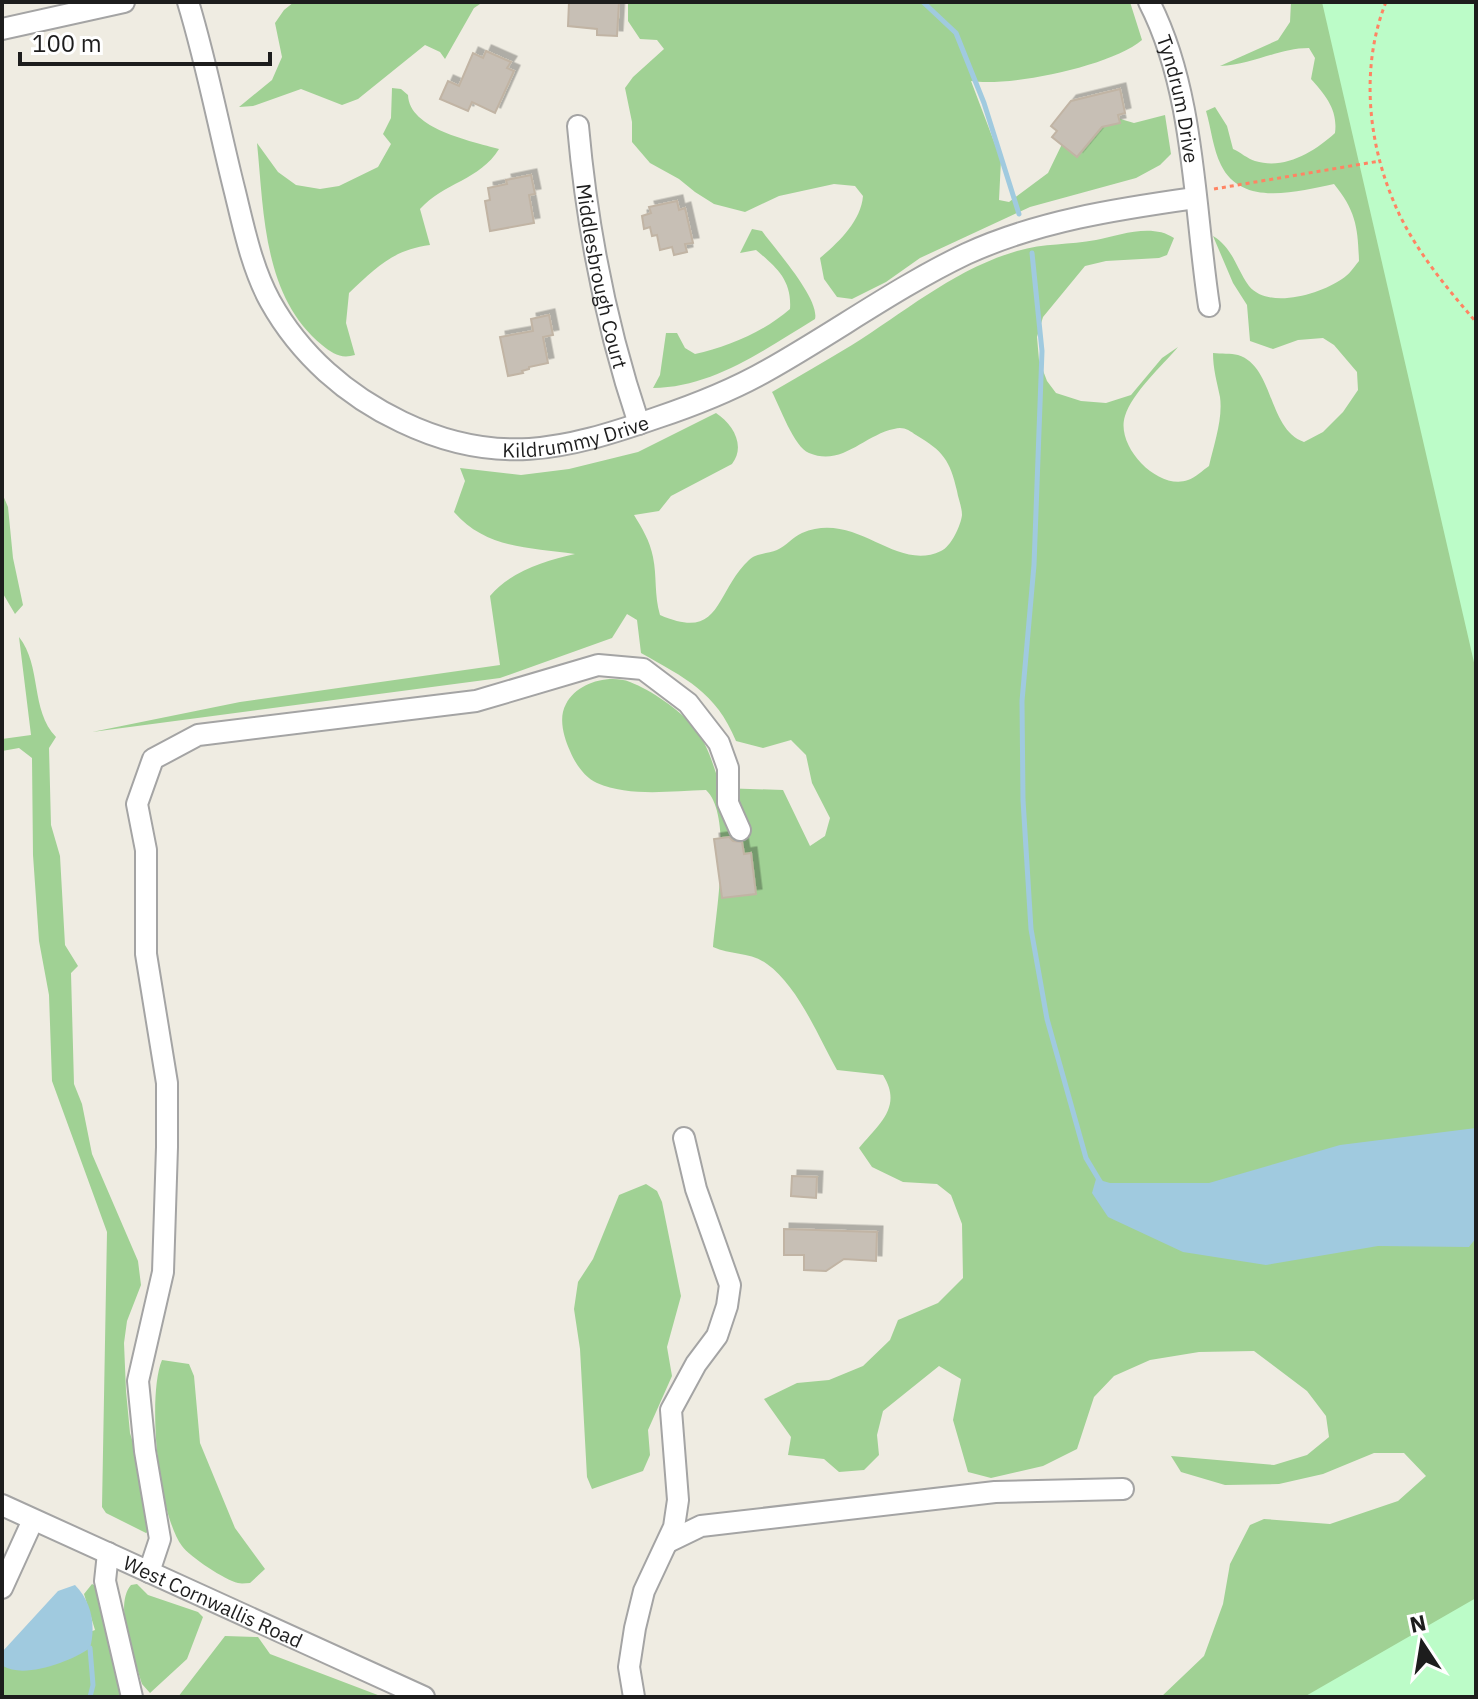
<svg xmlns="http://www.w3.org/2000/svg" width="1478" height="1699" font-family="'IBM Plex Sans',sans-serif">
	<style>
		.forest { fill: #a0d194 }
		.park { fill: #bcfcc8 }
		.water { fill: #a0cadf }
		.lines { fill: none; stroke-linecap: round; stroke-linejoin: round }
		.stream { stroke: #a0cadf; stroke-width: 5 }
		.building { fill: #c7bfb5; stroke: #c1b4a4; stroke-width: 2; filter: url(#shadow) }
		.minor-casing { stroke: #a4a4a4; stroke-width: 24 }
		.path { stroke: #ff8463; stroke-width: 3; stroke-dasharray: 4 4; stroke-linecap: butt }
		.minor { stroke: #fff; stroke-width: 20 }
		.labels { text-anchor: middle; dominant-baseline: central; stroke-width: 6; stroke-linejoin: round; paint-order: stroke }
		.street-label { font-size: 20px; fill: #1d1d1d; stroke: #fff }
	</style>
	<defs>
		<filter id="shadow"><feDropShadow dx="5.5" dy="-5.5" stdDeviation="0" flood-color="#0004"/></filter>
	</defs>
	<rect width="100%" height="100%" fill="#efece2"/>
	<path class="forest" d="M294 2H483L474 8 445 59 440 52 425 45 358 99 342 105 301 89 253 106 239 107 272 80 282 57 275 23 284 10Z
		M628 2H1130L1142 40C1111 66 1011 87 971 81L1001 160 999 200 1009 202 1048 173 1063 142 1117 118 1134 123 1165 115 1171 154 1160 165 1136 178 1030 207 920 258 886 282 852 299 837 297 824 279 820 258C839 242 861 221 863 196L855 186 834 184 779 196 745 212 714 204 695 192 679 179 650 163 632 142V122L625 88 633 77 664 49 657 40 640 39 628 21Z
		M1291 2H1476V1697H1161L1204 1656 1223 1604 1230 1564 1250 1525 1264 1519 1330 1524 1398 1501 1426 1476 1404 1453H1374L1323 1474 1279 1484 1225 1485 1181 1472 1171 1456 1274 1465 1307 1455 1329 1437 1326 1416 1307 1391 1254 1351 1199 1352 1150 1360 1114 1376 1094 1397 1077 1449 1043 1466 991 1478 968 1472 953 1420 961 1379 939 1366 883 1411 877 1435 879 1455 864 1470 839 1472 824 1459 788 1455 791 1437 764 1399 797 1383 829 1380 863 1366 890 1340 898 1320 938 1303 963 1278 962 1224 951 1195 937 1184 903 1182 872 1167 859 1148C879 1124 903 1107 883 1075L837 1070C819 1038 798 986 767 964 751 952 731 955 713 947 716 911 733 815 706 790 671 791 629 797 597 783 584 777 575 763 570 751 564 738 558 718 566 704 577 683 608 674 630 682 651 690 680 710 694 727 708 744 714 768 721 788L783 790 810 846 825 836 830 818 812 783 806 755 791 740 763 748 736 741C716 692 685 678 641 653L637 620 627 614 612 638 500 678 92 732 240 702 500 665 490 596C511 571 545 561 575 554 529 547 486 549 454 512L465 481 460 468 521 475 569 469 638 452 716 413C733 424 746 446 732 464L671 496 659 511 634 515C642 528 650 541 653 557 657 576 654 595 660 615 722 642 714 593 749 560 756 553 768 554 777 550 786 546 793 537 802 533 857 510 895 573 941 551 951 547 961 525 962 515 962 507 958 498 957 491 950 460 943 451 916 435 909 430 903 426 894 429 864 435 842 467 809 453 794 447 780 407 772 392 799 376 826 361 852 345 906 311 955 269 1017 251 1044 243 1070 245 1096 240 1120 235 1152 223 1174 238L1167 255 1159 258 1106 261 1085 266 1043 317 1037 337 1039 360 1047 381 1056 393 1081 401 1106 403 1131 395 1162 358 1178 347C1162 366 1132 393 1125 416 1115 446 1158 491 1188 480 1195 478 1203 470 1209 466 1214 444 1223 419 1220 397 1217 382 1213 369 1213 353 1221 354 1231 353 1238 355 1274 366 1268 430 1304 442L1323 432 1343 412 1358 390 1357 372 1334 345 1323 338 1298 340 1273 349 1250 341 1247 305 1233 283 1213 236C1233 248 1236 268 1249 286 1269 310 1320 294 1342 279 1349 275 1354 267 1359 261 1358 228 1356 211 1334 184 1298 191 1242 208 1221 165 1213 149 1211 128 1206 111L1215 107 1227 126 1233 149C1240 152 1248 159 1255 161 1285 170 1314 152 1335 133 1338 110 1326 96 1311 79L1315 58 1309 48C1278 48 1253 65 1220 66L1278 40 1290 22Z
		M392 88 401 89 408 95C409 129 471 141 499 149 480 180 443 183 420 209L430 245C392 250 376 268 349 293L346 323 355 355C341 359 333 354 322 345 263 297 264 212 257 143L278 172 296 185 320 189 339 186 378 167 391 144 383 134 391 118Z
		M752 229 762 231C775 249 820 299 815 319 767 348 713 388 653 388L660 375 666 333H677L685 348 695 354C728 347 765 331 790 309 792 280 776 267 756 250L740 253Z
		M2 493 8 507 13 558 23 605 15 614 2 592Z
		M19 637C42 666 30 710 56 737L49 748 51 825 60 856 65 945 78 966 71 973 74 1084 82 1104 92 1154 138 1261 141 1285 127 1321 124 1343 126 1391 130 1433 142 1472 152 1529 146 1533 106 1513 102 1507 107 1232 52 1081 49 995 39 941 33 855 32 758 19 748 2 751V739L31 735Z
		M646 1184 657 1191 662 1202 681 1296 667 1347 672 1376 648 1430 650 1455 643 1471 592 1489 587 1477 580 1349 574 1309 578 1282 593 1259 619 1195Z
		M162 1360 189 1364 194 1376 200 1443 235 1528 265 1569 250 1583C246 1583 242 1584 238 1583 225 1580 190 1557 182 1546 158 1514 147 1396 162 1360Z
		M92 1584 99 1588 124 1697H2V1664L95 1630 84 1594Z
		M137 1584 148 1595 198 1612 203 1617 187 1659 150 1693 142 1684C135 1659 113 1606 131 1585Z
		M225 1636 258 1637 270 1654 383 1697H178Z"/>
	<path class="park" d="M1322 2H1476V671Z
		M1476 1598V1697H1304Z"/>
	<path class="water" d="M1476 1128V1238L1469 1247 1378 1246 1266 1265 1183 1252 1108 1217 1092 1193 1096 1179 1110 1183H1209L1340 1145Z
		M75 1585C92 1602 96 1626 90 1648 70 1662 24 1679 3 1666L2 1652 58 1591Z"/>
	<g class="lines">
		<path class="stream" d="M923 2 956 33 984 103 1019 214
			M1032 253 1042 351 1034 565 1022 701 1023 800 1031 929 1047 1019 1086 1158 1101 1183
			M90 1648 93 1685 90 1697"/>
	</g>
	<path class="building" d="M569 2H619L617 36 597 35V29L568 26Z
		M486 51 511 62 507 68 514 71 495 113 472 102 468 111 440 99 448 81 459 86 473 53 483 58Z
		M1120 89 1125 113 1118 115 1120 123 1102 127 1077 157 1052 137 1057 131 1051 126 1071 101Z
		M531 175 535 194 529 195 534 223 490 231 485 201 490 200 488 188 507 184 506 180Z
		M677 201 679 210 685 208 693 243 685 244 687 252 674 255 672 247 660 250 657 235 652 236 650 227 644 229 642 216 651 213 649 207Z
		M549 315 553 335 543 337 548 363 529 367V369L522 371 523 373 508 376 500 337 533 331 531 319Z
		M729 837 733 841 742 842 744 854 751 853 756 894 722 898 714 839Z
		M792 1176 817 1177 816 1198 791 1196Z
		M784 1229 877 1232 876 1261 844 1259 826 1271 804 1270V1255H784Z"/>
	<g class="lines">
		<g class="minor-casing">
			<g id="minor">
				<path id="s1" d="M188 2C207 64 219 129 235 192 244 229 252 268 270 301 300 355 347 396 402 422 496 467 564 450 656 418 695 405 733 390 768 370 834 333 897 287 966 254 1038 221 1117 209 1195 198"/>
				<path id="s2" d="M1149 2C1195 91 1194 208 1209 306"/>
				<path d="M2 29 124 2"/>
				<path id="s3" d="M578 126C587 228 606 326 639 424"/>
				<path id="s4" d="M2 1505 424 1697"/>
				<path d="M668 1542 701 1526 995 1492 1123 1489"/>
				<path d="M108 1553 105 1581 132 1697"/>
				<path d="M149 1572 160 1539 145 1451 138 1381 163 1272 167 1147V1083L146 954V850L137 804 153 759 198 735 476 701 598 665 643 669 688 703 719 743 728 768V803L740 830"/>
				<path d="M2 1588 33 1520"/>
				<path d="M634 1697 629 1667 635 1628 644 1591 674 1527 678 1500 671 1410 696 1364 717 1336 727 1306 730 1285 696 1189 684 1138"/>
			</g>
		</g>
		<path class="path" d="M1386 2C1361 64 1367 138 1393 200 1411 245 1445 286 1476 322
			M1214 189 1380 161"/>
		<use href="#minor" class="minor"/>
	</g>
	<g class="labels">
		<g class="street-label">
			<text stroke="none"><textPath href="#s2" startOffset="102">Tyndrum Drive</textPath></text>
			<text stroke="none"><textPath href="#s3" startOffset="152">Middlesbrough Court</textPath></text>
			<text stroke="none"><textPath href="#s1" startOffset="672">Kildrummy Drive</textPath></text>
			<text stroke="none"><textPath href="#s4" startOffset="232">West Cornwallis Road</textPath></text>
		</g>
	</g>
	<rect width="1478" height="1699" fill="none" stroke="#1d1d1d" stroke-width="8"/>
	<g transform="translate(1422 1643) rotate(348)" stroke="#ffffff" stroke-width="6" paint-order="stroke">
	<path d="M0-6L14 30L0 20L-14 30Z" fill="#1d1d1d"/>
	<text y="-12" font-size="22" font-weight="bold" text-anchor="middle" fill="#1d1d1d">N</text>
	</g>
	<path d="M20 52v12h250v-12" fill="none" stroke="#1d1d1d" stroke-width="4"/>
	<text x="32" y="52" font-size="24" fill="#1d1d1d" stroke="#ffffff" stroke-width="6" paint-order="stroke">100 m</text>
</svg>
